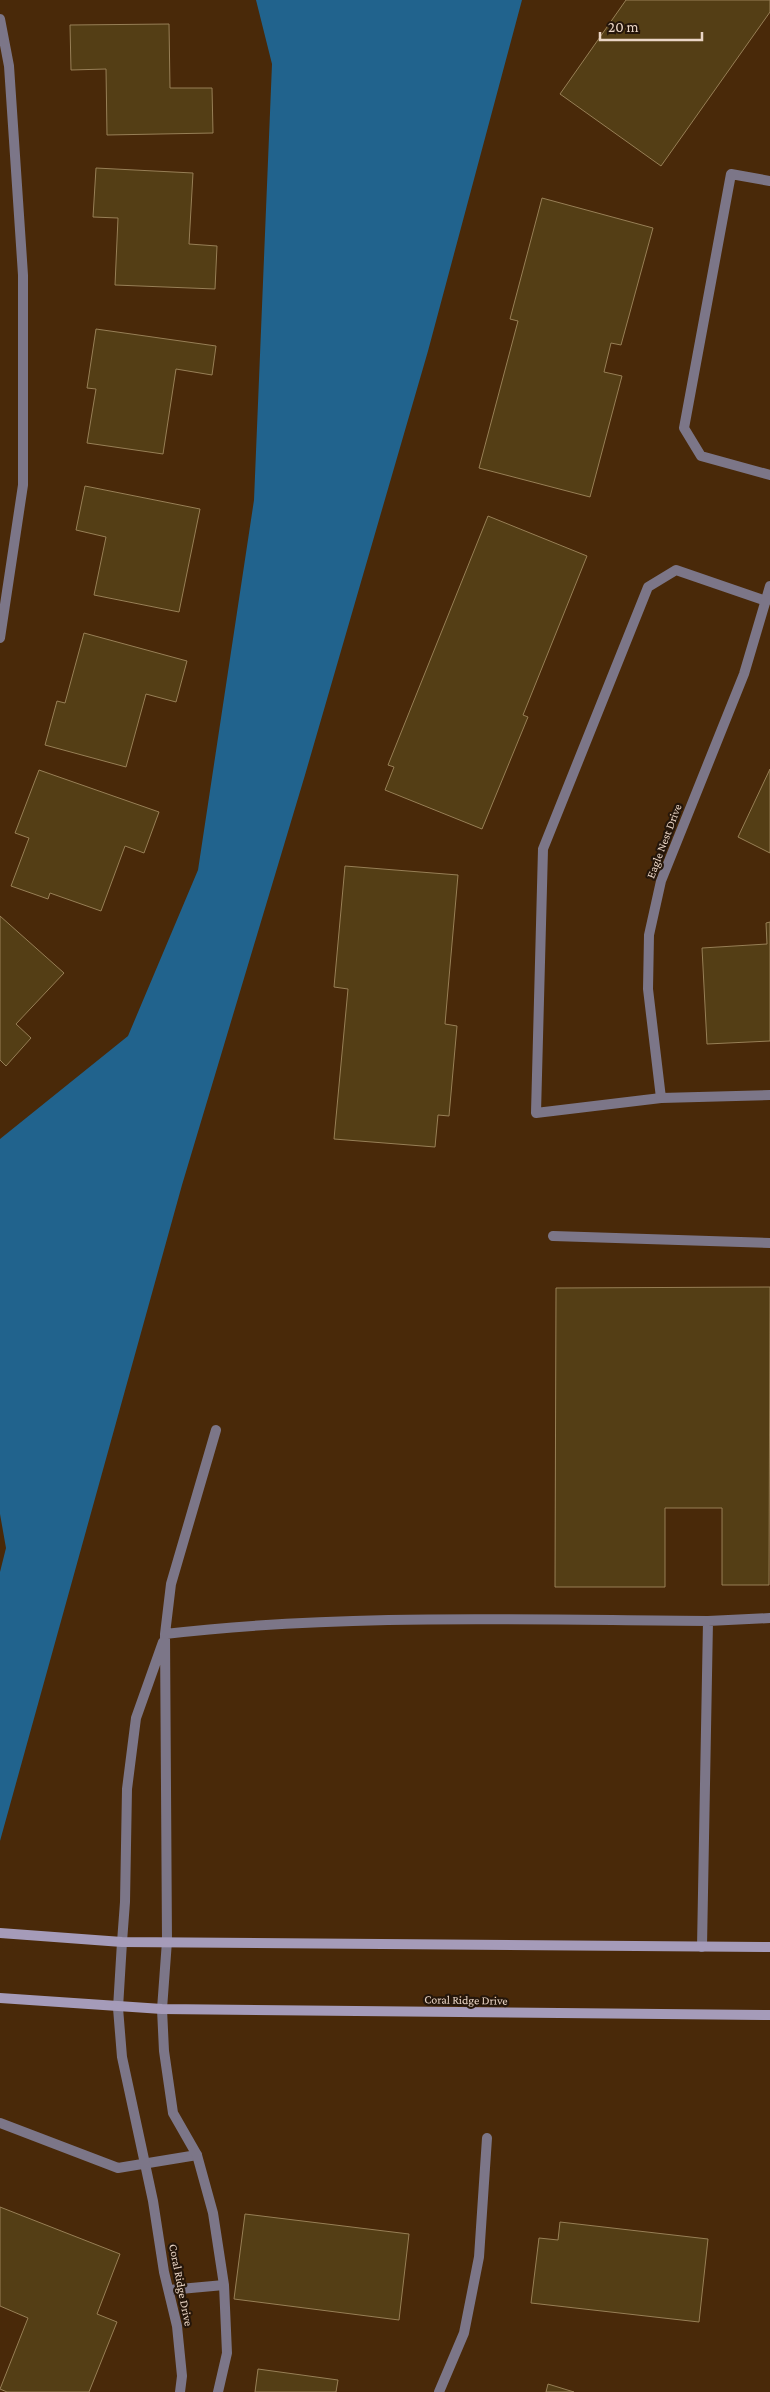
<svg xmlns="http://www.w3.org/2000/svg" width="770" height="2392" font-family="'Crimson Pro',serif">
	<style>
		.water { fill: #21638d }
		.building { fill: #543e15; stroke: #977f56 }
		.lines { fill: none; stroke-linecap: round; stroke-linejoin: round }
		.service { stroke: #7c7688; stroke-width: 10 }
		.minor { stroke: #7c7688; stroke-width: 10 }
		.secondary { stroke: #a59bb9; stroke-width: 10 }
		.labels { text-anchor: middle; dominant-baseline: central; stroke-width: 4.5; stroke-linejoin: round; paint-order: stroke }
		.street-label { font-size: 12px; fill: #ead5c5; stroke: #25160a }
	</style>
	<rect width="100%" height="100%" fill="#492909"/>
	<path class="water" d="M256 0H522L428 351 305 775 182 1185 0 1841V1572L6 1548 0 1514V1139L128 1036 198 870 254 500 272 64Z"/>
	<path class="building" d="M626 0H770V12L661 166 560 94Z
		M169 24 170 88H212L213 133 107 135 106 69 71 70 70 25Z
		M96 168 193 173 189 244 217 246 215 289 115 285 118 218 93 217Z
		M542 198 653 228 621 345 611 343 604 372 622 376 590 497 479 468 518 321 510 319Z
		M96 329 216 346 212 375 176 369 163 454 87 443 96 389 87 388Z
		M85 486 200 509 179 612 94 595 106 537 76 530Z
		M488 516 587 556 523 715 528 717 482 829 385 790 394 767 388 765Z
		M84 633 187 661 176 702 146 694 126 767 45 745 57 701 65 703Z
		M770 769V853L738 837Z
		M39 770 159 812 144 853 125 846 101 911 50 893 48 899 11 886 29 838 15 833Z
		M345 866 458 875 445 1024 457 1026 449 1116 438 1115 435 1147 334 1139 348 989 334 987Z
		M0 916 64 973 16 1024 31 1038 6 1066 0 1060Z
		M770 922V1041L707 1044 702 948 767 944 766 923Z
		M770 1287 769 1585H722V1508H665V1587H555L556 1288Z
		M0 2207 120 2254 97 2314 117 2322 89 2392H7L0 2389 28 2318 0 2306Z
		M245 2214 409 2234 399 2320 234 2299Z
		M560 2222 708 2239 699 2322 531 2303 539 2238 558 2240Z
		M258 2369 338 2380 336 2392H255Z
		M548 2384 574 2392H546Z"/>
	<g class="lines">
		<path class="service" d="M770 181 731 174 684 428 701 456 770 475
			M661 1098 536 1113 543 849 648 587 676 570 766 601
			M553 1236 770 1243
			M165 1634C345 1613 527 1620 708 1621L770 1618
			M167 1941 165 1634 171 1584 216 1430
			M122 1942 125 1902 127 1789 136 1718 163 1642
			M702 1947 708 1621
			M0 2123 118 2168 197 2155
			M439 2392 464 2333 479 2257 487 2138"/>
		<path class="minor" d="M0 19 9 66 23 275V485L0 638
			M770 586 744 674 661 881 649 935 648 989 661 1098 770 1095
			M167 1941 162 2009 164 2051 173 2113 197 2155 213 2213 224 2285 227 2353 218 2392
			M122 1942 118 2008 122 2057 153 2201 164 2272 177 2326 182 2376 180 2392
			M169 2290 224 2285"/>
		<path class="secondary" d="M0 1933 122 1942 770 1947
			M0 1998 162 2009 770 2015"/>
	</g>
	<g class="labels">
		<g class="street-label">
			<text transform="translate(664 841) rotate(-69)">Eagle Nest Drive</text>
			<text transform="translate(466 2000) rotate(1)">Coral Ridge Drive</text>
			<text transform="translate(181 2285) rotate(79)">Coral Ridge Drive</text>
		</g>
	</g>
	<path d="M600 32v8h102v-8" fill="none" stroke="#ead5c5" stroke-width="2.5"/>
	<text x="608" y="32" font-size="15" fill="#ead5c5" stroke="#25160a" stroke-width="4" paint-order="stroke">20 m</text>
</svg>
